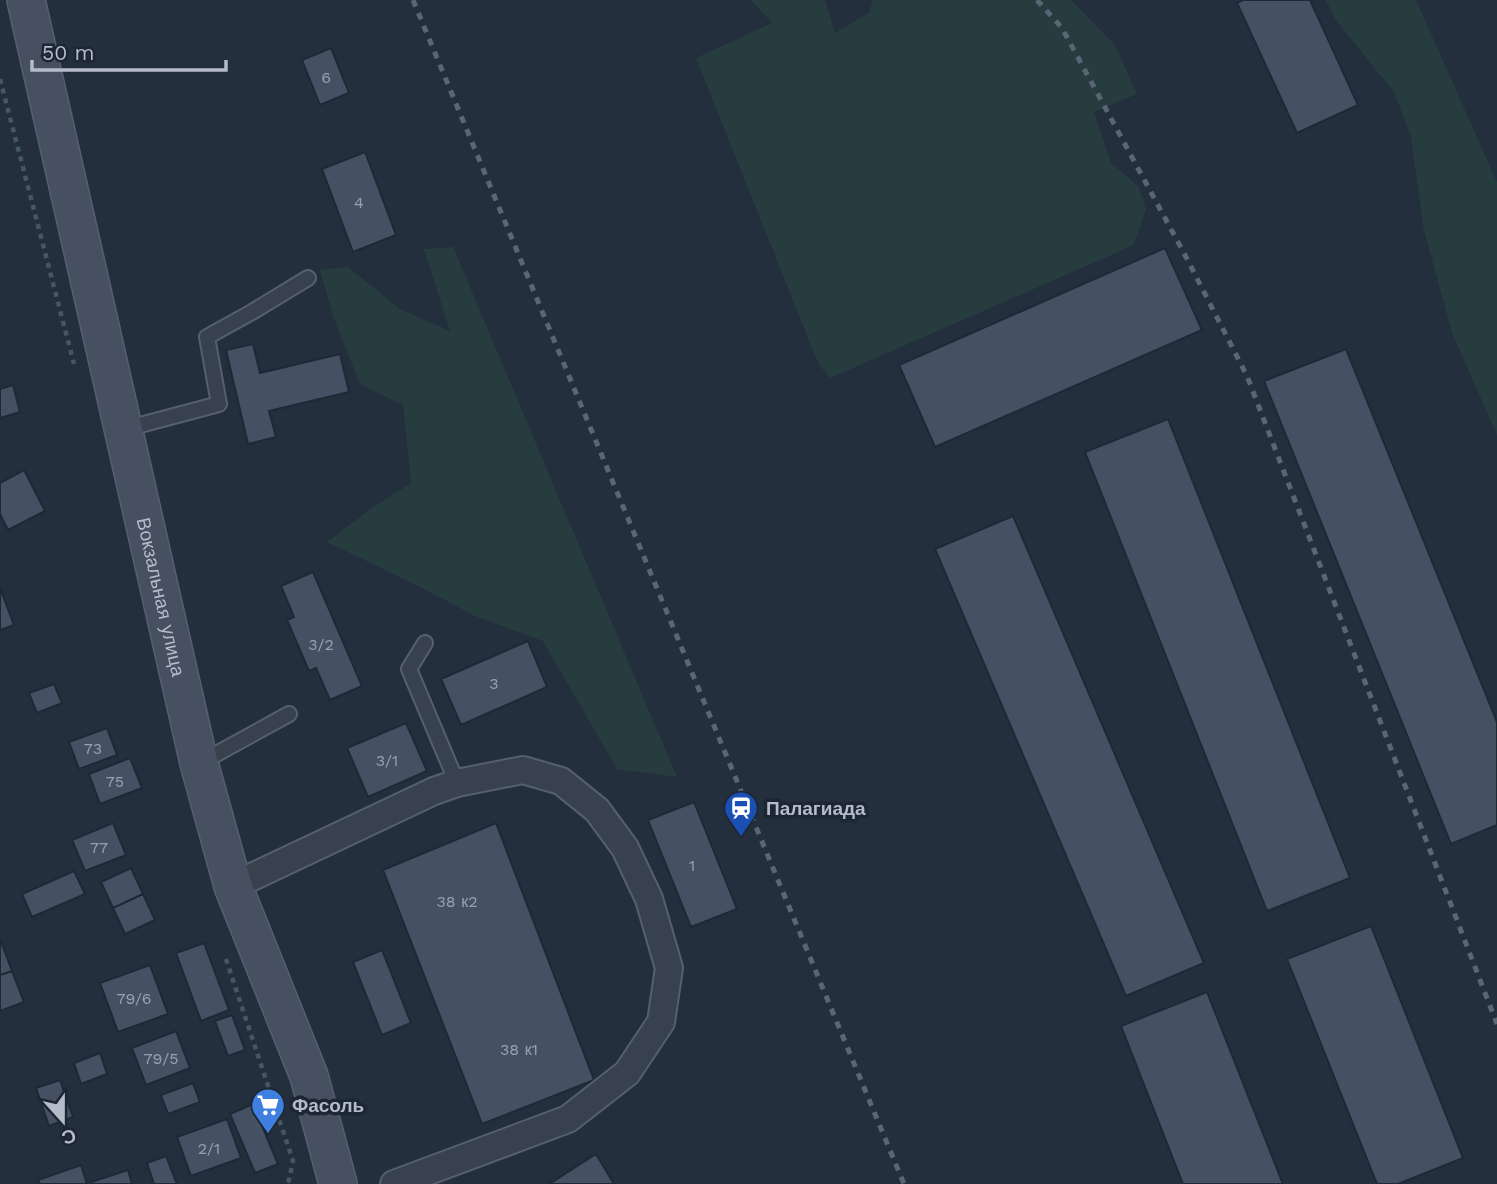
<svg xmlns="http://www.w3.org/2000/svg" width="1497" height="1184" font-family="'Work Sans',sans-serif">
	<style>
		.green { fill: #263c3f }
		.building { fill: #455162; stroke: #1f2835; stroke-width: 2 }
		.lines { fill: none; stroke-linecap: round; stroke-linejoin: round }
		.service-casing { stroke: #565f6c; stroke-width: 18 }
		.minor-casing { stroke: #565f6c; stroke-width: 30 }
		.secondary-casing { stroke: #565f6c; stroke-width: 40 }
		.path { stroke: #44595c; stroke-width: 4.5; stroke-dasharray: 5 5; stroke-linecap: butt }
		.service { stroke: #38414e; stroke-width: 14 }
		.minor { stroke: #38414e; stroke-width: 26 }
		.secondary { stroke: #465061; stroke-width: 37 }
		.rail { stroke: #5a6575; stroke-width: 5; stroke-dasharray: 7 7; stroke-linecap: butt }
		.labels { text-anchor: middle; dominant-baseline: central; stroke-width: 7; stroke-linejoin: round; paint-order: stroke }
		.number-label { font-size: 16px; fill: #98a1af }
		.street-label { font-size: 19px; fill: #b4bcc9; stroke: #1d2633 }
		.poi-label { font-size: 19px; font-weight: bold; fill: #b4bcc9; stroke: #1d2633; text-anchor: start }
	</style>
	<rect width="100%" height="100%" fill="#242f3e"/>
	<path class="green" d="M751 0H825L835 33 869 13 873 0H1071L1115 45 1137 94 1094 112 1111 163 1138 186 1146 209 1134 245 830 378 819 365 696 58 772 23Z
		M1326 0H1416L1497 182V435L1453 335 1424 231 1411 137 1394 92 1335 19Z
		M453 247 677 777 617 769 543 641 475 616 422 588 327 542 372 508 411 483 403 405 360 384 334 319 320 270 348 267 400 309 450 331 424 249Z"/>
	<path class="building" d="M1243 0H1310L1358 105 1297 133 1237 3Z
		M331 48 349 93 320 105 302 60Z
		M365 152 396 235 353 252 322 169Z
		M1165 248 1202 330 935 447 899 365Z
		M253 344 260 373 340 354 349 392 269 411 276 437 248 444 226 350Z
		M1346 349 1497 722V825L1451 844 1264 381Z
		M13 385 20 412 0 418V389Z
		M1168 419 1350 878 1267 911 1085 452Z
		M24 470 45 511 8 530 0 514V483Z
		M1013 516 1204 963 1126 996 935 549Z
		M313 572 362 686 330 700 316 668 309 671 287 620 294 617 281 586Z
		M0 588 14 625 0 630Z
		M528 641 547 687 461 725 441 679Z
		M54 684 62 703 37 713 29 693Z
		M406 723 427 771 368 797 347 748Z
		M107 728 117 755 79 769 69 742Z
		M130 758 142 788 100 804 89 774Z
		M694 802 737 909 691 927 648 820Z
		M113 823 126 855 85 871 72 840Z
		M496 823 594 1080 482 1124 383 870Z
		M131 868 143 894 113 908 101 882Z
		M74 871 85 894 32 917 22 894Z
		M143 894 155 920 125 934 113 908Z
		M1371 926 1463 1158 1398 1184H1377L1287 959Z
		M0 939 12 971 0 975Z
		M204 943 229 1010 201 1021 176 953Z
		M382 950 411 1023 382 1035 353 962Z
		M150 965 168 1014 118 1032 100 983Z
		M12 971 24 1002 0 1011V975Z
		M1207 992 1283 1184H1183L1121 1026Z
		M232 1015 245 1050 228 1056 215 1021Z
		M176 1031 190 1068 146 1085 132 1048Z
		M100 1053 107 1074 81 1084 74 1063Z
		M60 1080 73 1117 49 1126 36 1088Z
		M193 1083 200 1102 168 1114 161 1095Z
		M253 1104 278 1164 255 1173 230 1114Z
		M227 1119 241 1158 191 1176 177 1137Z
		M596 1154 614 1184H549Z
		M166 1156 177 1184H154L147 1163Z
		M81 1165 87 1184H40L38 1180Z
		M128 1170 132 1184H92L91 1182Z"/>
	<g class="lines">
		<g class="service-casing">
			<path id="service" d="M125 429 219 404 207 337 252 312 308 278
				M425 643 409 669 457 783
				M200 763 289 714"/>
		</g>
		<g class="minor-casing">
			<path id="minor" d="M233 886 434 791 457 783 523 770 561 781 597 810 625 848 649 899 669 968 661 1022 627 1073 568 1119 394 1184"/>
		</g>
		<g class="secondary-casing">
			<g id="secondary">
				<path id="s1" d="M26 0 199 763 233 886 309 1076 338 1184"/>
			</g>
		</g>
		<path class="path" d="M0 79 74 364
			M226 959 293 1161 289 1180 286 1184"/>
		<use href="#service" class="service"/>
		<use href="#minor" class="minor"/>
		<use href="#secondary" class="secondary"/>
		<path class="rail" d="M413 0 904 1184
			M1037 0 1062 28 1185 255 1247 376 1497 1024"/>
	</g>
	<defs>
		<g id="station-pin" transform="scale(1.75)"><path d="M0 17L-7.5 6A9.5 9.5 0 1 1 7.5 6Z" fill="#1a4fb4" stroke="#1d2633"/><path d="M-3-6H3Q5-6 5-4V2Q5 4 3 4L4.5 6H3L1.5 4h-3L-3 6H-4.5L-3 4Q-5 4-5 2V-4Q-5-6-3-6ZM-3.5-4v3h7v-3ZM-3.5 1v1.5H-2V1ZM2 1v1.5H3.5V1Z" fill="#fff"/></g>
		<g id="supermarket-pin" transform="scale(1.75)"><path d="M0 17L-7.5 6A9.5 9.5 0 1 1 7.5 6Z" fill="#3f7fe0" stroke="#1d2633"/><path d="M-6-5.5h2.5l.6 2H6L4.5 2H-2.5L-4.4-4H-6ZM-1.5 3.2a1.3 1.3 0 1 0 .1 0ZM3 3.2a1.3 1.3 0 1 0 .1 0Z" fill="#fff"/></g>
	</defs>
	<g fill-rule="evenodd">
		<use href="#station-pin" x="741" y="808"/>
		<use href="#supermarket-pin" x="268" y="1105"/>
	</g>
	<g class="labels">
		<g class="number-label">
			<text x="326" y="77">6</text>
			<text x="359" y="202">4</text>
			<text x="321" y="644">3/2</text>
			<text x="494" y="683">3</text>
			<text x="93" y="748">73</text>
			<text x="387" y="760">3/1</text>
			<text x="115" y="781">75</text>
			<text x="99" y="847">77</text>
			<text x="692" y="865">1</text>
			<text x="457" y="901">38 к2</text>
			<text x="134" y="998">79/6</text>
			<text x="519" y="1049">38 к1</text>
			<text x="161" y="1058">79/5</text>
			<text x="209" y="1148">2/1</text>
		</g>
		<g class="street-label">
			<text stroke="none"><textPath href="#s1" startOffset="612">Вокзальная улица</textPath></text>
		</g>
		<g class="poi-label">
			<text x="766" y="808">Палагиада</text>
			<text x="292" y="1105">Фасоль</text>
		</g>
	</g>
	<g transform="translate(63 1121) rotate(159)" stroke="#1d2633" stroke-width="5" paint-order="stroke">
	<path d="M0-5L12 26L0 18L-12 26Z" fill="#b4bcc9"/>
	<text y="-10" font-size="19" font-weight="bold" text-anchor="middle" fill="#b4bcc9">С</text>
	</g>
	<path d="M32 60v10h194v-10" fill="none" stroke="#b4bcc9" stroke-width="3.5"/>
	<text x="42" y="60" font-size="21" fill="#b4bcc9" stroke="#1d2633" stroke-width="5" paint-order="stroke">50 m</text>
</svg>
